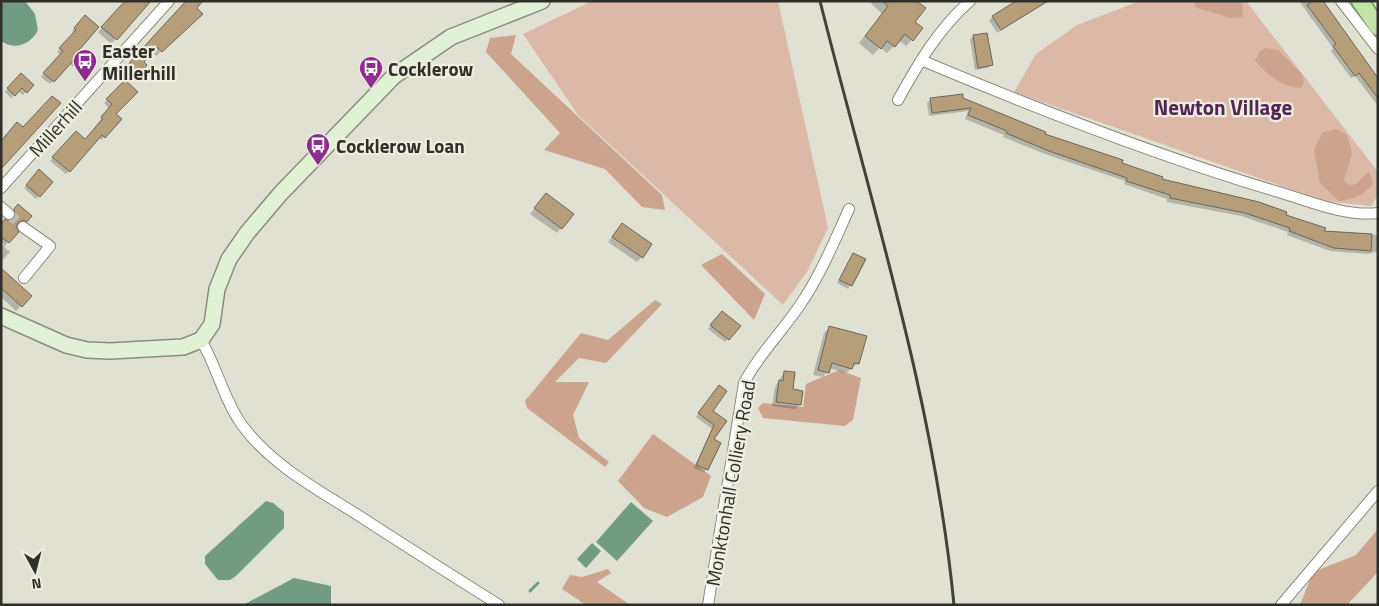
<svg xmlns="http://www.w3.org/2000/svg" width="1379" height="606" font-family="'Titillium Web',sans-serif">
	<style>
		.green { fill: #dcb9a7 }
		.forest { fill: #cca48e }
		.water { fill: #729b84 }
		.shadow { fill: #0003 }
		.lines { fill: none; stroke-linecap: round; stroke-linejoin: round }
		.stream { stroke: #729b84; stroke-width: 3 }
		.building { fill: #b69e7a; stroke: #6b655b }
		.minor-tunnel { stroke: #bdbdb1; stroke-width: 10; stroke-dasharray: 10 5; stroke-linecap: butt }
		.minor-casing { stroke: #8c8b7f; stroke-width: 12 }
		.secondary-casing { stroke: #8c8b7f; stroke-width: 18 }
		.primary-casing { stroke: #759956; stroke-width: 19 }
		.minor { stroke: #fff; stroke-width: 10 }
		.secondary { stroke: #e1f2d4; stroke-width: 15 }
		.primary { stroke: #c3e4a8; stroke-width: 16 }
		.rail { stroke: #42423c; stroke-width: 3 }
		.labels { text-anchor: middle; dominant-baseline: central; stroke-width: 4.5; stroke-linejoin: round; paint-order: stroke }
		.poi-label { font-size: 19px; font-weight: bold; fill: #2f2f2a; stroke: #edede0; text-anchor: start }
		.street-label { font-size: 19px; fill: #2f2f2a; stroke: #edede0 }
		.quarter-label { font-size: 21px; font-weight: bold; fill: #542454; stroke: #edede0 }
	</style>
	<rect width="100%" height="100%" fill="#e0e0d3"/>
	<path class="green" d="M592 1H778L828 228 808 270 783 305 578 115 523 34Z
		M1140 1H1246L1378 172V195L1371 206 1324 201 1014 92 1036 54 1077 25Z"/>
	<path class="forest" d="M1193 1H1242L1243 17 1231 18 1197 8Z
		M516 35 511 54 662 195 665 210 642 207 605 169 544 150 560 133 486 52 490 38Z
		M1265 48 1278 50 1302 74 1304 82 1301 88C1279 86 1270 76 1255 61L1260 51Z
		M1336 129 1347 135 1352 154 1344 180 1349 185 1356 184 1369 171 1373 183C1363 197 1355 198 1339 201L1320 183 1314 150 1322 133Z
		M722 254 765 294 754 320 701 265Z
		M655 300 662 304 606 363 579 358 555 382H589L573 415 579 438 609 462 605 467 527 408 525 401 581 333 608 340Z
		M839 370 861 378 853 420 845 426 763 418 758 408 763 403 803 407 806 384Z
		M653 434 711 476 703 497 667 517 644 508 618 481Z
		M1378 529V572L1347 605H1300L1313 572 1356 555Z
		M608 569 611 573 597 582 630 605H586L562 589 570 575 582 577Z"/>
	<path class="water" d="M1 1H25L35 14 38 30C31 44 15 51 1 41Z
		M266 501 273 503 284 512V528L236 576 230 580H218L205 564V556Z
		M631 502 653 521 617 561 596 542Z
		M592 543 601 551 586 568 577 559Z
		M294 578 331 586V605H243Z"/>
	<path class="shadow" d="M126 1H149L111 44 98 32Z
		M186 1 201 14 156 56 152 51 142 62 145 65 134 77 125 69Z
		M917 1 912 40 906 46 899 41 887 53 880 47 873 55 859 43 882 14 869 1Z
		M1020 1H1049L997 33 989 20Z
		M1299 1H1322L1378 79V106L1355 76 1351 78 1331 51 1333 48Z
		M85 16 78 50 81 58 73 67 69 63 50 84 41 77 61 55 57 52 74 34 72 31Z
		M973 36 992 65 988 68 975 70 970 39Z
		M21 74 32 85 23 95 18 91 11 98 5 92Z
		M125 82 114 114 120 119 101 140 98 137 66 174 50 161 77 132 85 140 109 108 104 103Z
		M962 98 1044 135 1160 180 1284 215 1323 232 1378 235V251L1368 254 1330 251 1287 235 1288 232 1241 216 1167 202V199L1124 184 1125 181 1045 154 1003 137 1004 135 965 119 968 111 929 116 927 103 931 99Z
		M39 171 51 182 36 199 24 188Z
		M546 194 561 228 557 233 530 214Z
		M18 205 31 216 23 224H16L8 242 4 247 10 252 1 262V247L4 244 1 242V225L12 222 11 213Z
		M622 225 642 257 637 262 608 242Z
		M853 254 864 260 848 289 837 283Z
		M1 270 30 296 16 311 1 297Z
		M719 315 739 326 725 342 708 329Z
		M829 328 858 363 846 373 829 368 823 377 813 375 824 333Z
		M784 372 800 404 795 409 772 406 775 387Z
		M716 390 711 411 725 422 712 440 707 469 704 472 694 468 712 429 696 417Z"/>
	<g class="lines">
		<path class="stream" d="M530 591 538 583"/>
	</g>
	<path class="building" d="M125 1H151L117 40 101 27Z
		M186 1H203L197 8 203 14 162 52 157 47 144 62 147 65 140 73 129 63Z
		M882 1H917L926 8 915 22 923 28 913 41 905 34 895 47 887 41 881 49 865 36 888 6Z
		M1016 1H1048L1001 30 992 16Z
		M1312 1H1323L1378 78V98L1359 73 1355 76 1333 46 1336 44 1307 5Z
		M85 15 99 27 79 50 83 58 77 65 73 61 54 82 43 73 63 51 59 48 76 30 74 28Z
		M987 33 993 65 978 68 973 35Z
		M21 73 34 85 27 93 22 88 15 96 7 88Z
		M125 80 138 92 116 114 122 119 105 138 102 135 70 172 52 157 76 131 85 139 103 119 101 117 112 104 106 99Z
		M963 94V98L1046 132 1045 134 1123 160 1122 163 1163 177 1162 179 1259 202 1287 212 1286 215 1326 228 1324 231 1372 234 1371 251 1334 248 1289 231 1290 228 1245 213 1170 198V195L1126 181 1127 178 1049 151 1006 133 1007 131 968 115 971 108 932 113 930 98Z
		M52 96 61 103 1 169V141L17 122 23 127Z
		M39 169 53 182 40 197 26 185Z
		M546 193 574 214 562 229 534 208Z
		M18 204 32 216 27 222 23 220 18 223 16 227 19 232 9 243 1 237V224L5 219 11 221 14 218V209Z
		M622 223 652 244 643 258 612 237Z
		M853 253 866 259 852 286 839 280Z
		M1 268 32 296 22 307 1 288Z
		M722 311 741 326 729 340 710 325Z
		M829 326 867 336 859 364 854 363 852 369 832 363 829 373 818 370Z
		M784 371 795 372 793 389 803 391 801 405 776 402 779 380 783 381Z
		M719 385 727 391 713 411 727 421 714 439 721 443 708 470 696 465 714 425 698 413Z"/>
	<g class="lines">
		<path class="minor-tunnel" d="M9 214 23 227"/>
		<g class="minor-casing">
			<path id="minor" d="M1341 1 1378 49
				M921 60C1037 109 1154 155 1275 191 1307 200 1344 217 1378 213
				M898 100C918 64 938 29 970 1
				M1 188 169 1
				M1 207 9 214
				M23 227 50 246 24 278
				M201 340C217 367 224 400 242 425 272 466 319 490 361 517 407 547 453 576 499 605
				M708 605 744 383C759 354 782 332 800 305 820 276 834 242 849 209
				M1281 605 1378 491"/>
		</g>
		<g class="secondary-casing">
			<path id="secondary" d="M1 316 66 345 87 350 110 351 183 347 201 340 212 324 217 289 229 259 247 233 281 193 394 76 451 37 542 1"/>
		</g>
		<g class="primary-casing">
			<path id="primary" d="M1360 1 1378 27"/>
		</g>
		<use href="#minor" class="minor"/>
		<use href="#secondary" class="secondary"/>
		<use href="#primary" class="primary"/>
		<path class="rail" d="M820 1C870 201 934 399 954 605"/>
	</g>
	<defs>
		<g id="bus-pin" transform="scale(1.25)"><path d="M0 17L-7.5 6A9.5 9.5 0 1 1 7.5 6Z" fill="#902b91" stroke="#edede0"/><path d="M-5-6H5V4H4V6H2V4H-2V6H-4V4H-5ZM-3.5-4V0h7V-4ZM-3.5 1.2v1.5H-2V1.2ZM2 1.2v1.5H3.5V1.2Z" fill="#fff"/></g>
	</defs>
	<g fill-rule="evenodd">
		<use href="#bus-pin" x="85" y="61"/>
		<use href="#bus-pin" x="371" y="68"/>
		<use href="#bus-pin" x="318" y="145"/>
	</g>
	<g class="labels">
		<g class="poi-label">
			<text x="102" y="50">Easter<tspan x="102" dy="22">Millerhill</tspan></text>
			<text x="388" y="68">Cocklerow</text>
			<text x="336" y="145">Cocklerow Loan</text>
		</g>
		<g class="street-label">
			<text transform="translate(55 128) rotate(-48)">Millerhill</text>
			<text transform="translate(730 483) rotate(-80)">Monktonhall Colliery Road</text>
		</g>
		<g class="quarter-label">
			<text x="1223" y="107">Newton Village</text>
		</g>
	</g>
	<rect width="1379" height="606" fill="none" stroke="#2f2f2a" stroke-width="5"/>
	<g transform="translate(35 571) rotate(173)" stroke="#edede0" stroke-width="4" paint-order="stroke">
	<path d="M0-4L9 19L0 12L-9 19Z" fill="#2f2f2a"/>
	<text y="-8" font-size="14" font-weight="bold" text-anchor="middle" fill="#2f2f2a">N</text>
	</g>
</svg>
